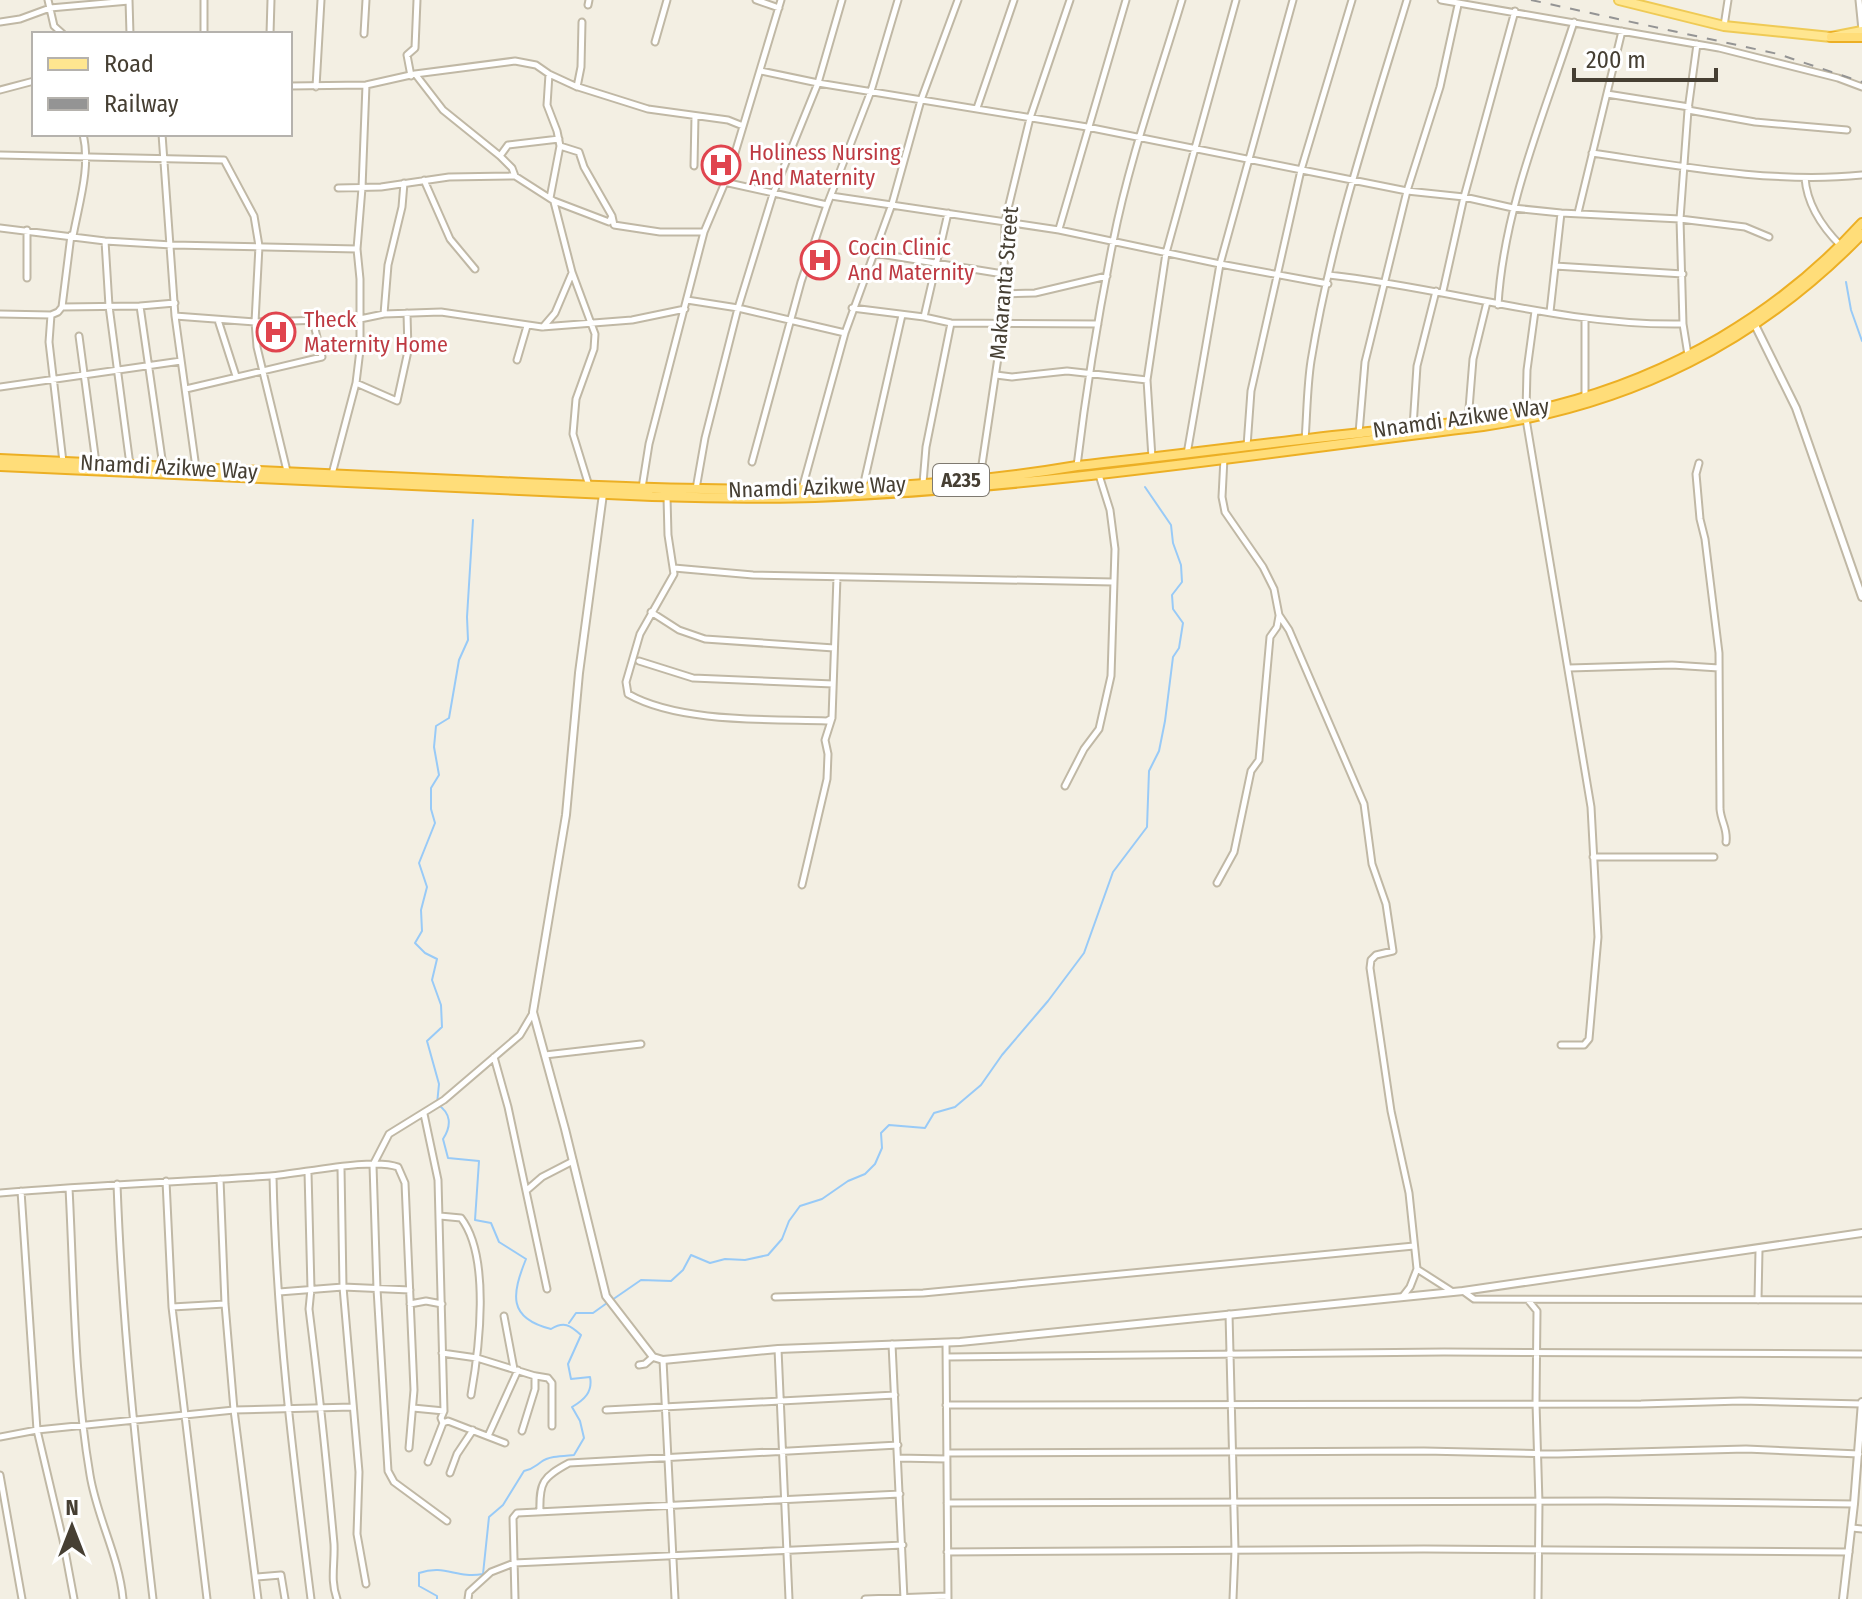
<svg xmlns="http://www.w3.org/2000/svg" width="1862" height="1599" font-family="'Fira Sans Condensed',sans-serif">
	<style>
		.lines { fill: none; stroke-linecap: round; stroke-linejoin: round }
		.stream { stroke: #98caf7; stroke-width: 2 }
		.minor-casing { stroke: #c0b8a5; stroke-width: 9 }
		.tertiary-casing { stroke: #c0b8a5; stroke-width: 10 }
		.primary-casing { stroke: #efca55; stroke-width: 12 }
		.trunk-casing { stroke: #ecaf24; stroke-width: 12 }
		.minor { stroke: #fff; stroke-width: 5 }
		.tertiary { stroke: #fff; stroke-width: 6 }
		.primary { stroke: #ffe690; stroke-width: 8 }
		.trunk { stroke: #ffdd79; stroke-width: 8 }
		.rail { stroke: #949494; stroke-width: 2; stroke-dasharray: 10 10; stroke-linecap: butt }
		.labels { text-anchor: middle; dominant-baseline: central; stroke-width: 6; stroke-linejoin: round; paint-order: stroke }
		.shield { fill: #fff; stroke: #7e7970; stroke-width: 2 }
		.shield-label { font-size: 20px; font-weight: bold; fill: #463f33 }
		.health-label { font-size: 22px; fill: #be3a42; stroke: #fff; text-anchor: start }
		.street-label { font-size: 22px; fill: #463f33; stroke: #fff }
	</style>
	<rect width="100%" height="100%" fill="#f3efe3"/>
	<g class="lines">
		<path class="stream" d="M1846 282 1851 310 1862 341
			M612 1300 641 1280 671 1281 683 1270 691 1255 710 1263 725 1259 745 1260 768 1255 782 1239 789 1221 800 1206 822 1199 848 1181 865 1174 875 1164 882 1148 881 1133 889 1125 925 1128 934 1113 955 1107 981 1085 1002 1055 1048 1001 1084 953 1113 872 1147 827 1149 771 1159 751 1165 721 1173 657 1179 648 1183 623 1173 609 1172 595 1182 582 1181 565 1173 543 1171 525 1145 487
			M569 1323 576 1313H593L607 1303
			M437 1599V1596L419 1586V1573C446 1564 456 1579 483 1574L489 1517 503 1505 524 1471C533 1469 534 1467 541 1462 549 1456 563 1456 574 1455L584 1438 580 1421 572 1407C584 1400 593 1392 590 1377L571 1379 568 1364 581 1335C570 1325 564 1321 551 1329 507 1318 512 1294 526 1259L499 1242 491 1223 475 1220 479 1161 448 1158 443 1139C452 1125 451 1113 437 1104L439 1084 427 1041 442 1027 441 1005 432 980 437 959 425 953 415 943 422 931 421 910 427 887 419 863 435 823 431 809V788L439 775 434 747 436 726 449 718 459 660 468 640 467 617 473 520"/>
		<g class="minor-casing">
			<path id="minor" d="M48 0 54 26 63 34
				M129 0 130 34
				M756 0 779 8
				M1441 0 1719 48 1838 78 1862 87
				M1859 0 1862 30
				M588 5 589 0
				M0 22 20 19 50 8 129 1
				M1724 26 1728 0
				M204 34V0
				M270 34 271 0
				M364 34 366 0
				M655 42 667 0
				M761 71 818 83 1087 127 1407 191 1464 197 1513 208 1561 213 1680 219 1745 227 1769 237
				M549 74 547 105 557 131 560 146 550 198
				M416 75 443 110 500 156 512 168 515 176 554 201 609 222 612 216 614 225 660 232H704
				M411 76 407 55 415 48 417 0
				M290 86 366 85 415 74 515 61 536 65 549 74 575 86 648 109 728 120 743 126
				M316 87 321 0
				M577 87 581 67 582 22
				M0 90 34 81
				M1607 94 1689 107
				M977 108 1014 0
				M1688 110 1755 122 1847 130
				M162 134 175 316 196 468
				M560 146 579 152 584 167 612 216
				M1592 153C1680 166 1773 184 1862 175
				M0 155 224 160 254 216 259 246 255 322 257 347 287 471
				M500 156 508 145 559 139
				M694 166 695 116
				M1805 178C1807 205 1822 227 1841 246
				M424 180 450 239 475 269
				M724 182 827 205
				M338 188 381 187 449 177 515 176
				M831 196 1059 230 1220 264 1328 284
				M554 202 572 272 595 334 594 349 576 399 573 434 589 486
				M1578 213 1622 31
				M0 228 105 241 172 245 357 249
				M1059 229 1126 0
				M73 236C79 203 91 167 83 134
				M105 241 109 306 130 465
				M874 253 1003 274
				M1555 266 1683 274
				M1329 275C1448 288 1563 326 1683 324
				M27 278V230
				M1443 291 1464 197 1515 11
				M1002 294 1035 293 1107 276
				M687 300 738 308 845 333
				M1498 305C1504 207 1544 115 1574 22
				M140 306 163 466
				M62 307 140 306 175 303
				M852 308 924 317 951 323 1098 324
				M1550 312 1561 213
				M0 314 51 315 58 312 62 307 71 235
				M384 314 388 265 402 207 404 183
				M51 315 49 342 63 462
				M175 316 255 322 360 319 384 314 441 312 542 327 632 320 685 309
				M924 317 948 213
				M1585 318V397
				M218 320 236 376
				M543 327 555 313 572 273
				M79 336 96 463
				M1688 355 1683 324 1680 219 1688 110 1697 44
				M517 360 527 326
				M996 375 1012 377 1067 371 1147 380
				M356 383 397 401 408 351 407 313
				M0 387 181 361
				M186 389 322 357 313 321
				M1526 411 1527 370 1535 311
				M1526 419 1591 807 1598 937 1589 1039 1584 1045H1561
				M1468 421 1473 359 1487 302
				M1413 427 1417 366 1436 291
				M1359 433 1365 362 1407 191 1440 87 1458 5
				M1305 440C1307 414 1307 387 1311 361 1331 238 1371 119 1407 0
				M1247 446 1251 391 1301 170 1352 0
				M1187 454 1220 264 1293 0
				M1152 458 1147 380 1166 253 1236 0
				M1224 458 1222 497 1225 512 1263 567 1274 589 1279 615 1289 630 1364 804 1372 864 1386 904 1393 951 1376 955 1371 960 1370 968 1391 1111 1409 1193 1417 1269 1410 1287 1403 1296
				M752 462 801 282 827 205 871 91 898 0
				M1699 463 1696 474 1700 519 1705 539 1719 653 1720 809C1721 822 1728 829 1726 842
				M1077 466C1086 391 1098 316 1113 242 1129 160 1158 80 1182 0
				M332 474 356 383 360 350V279L357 249 362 188 366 85
				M980 478 1003 324 1005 221 1030 118 1070 0
				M923 483 926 447 951 323
				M863 487 902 315
				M642 488 649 444 704 232 729 173 781 0
				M696 489 705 438 738 308 773 194 818 83 842 0
				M802 489 845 333 892 204 921 100 958 0
				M667 497 668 535 674 574 640 634 626 682 628 694C679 723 769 719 827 721L832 718
				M674 568 753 575 1113 582
				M651 612 679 630 705 639 834 648
				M639 661 693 678 833 684
				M1569 668 1672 665 1719 668
				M1065 786 1084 749 1099 729 1111 676 1115 549 1110 510 1099 475
				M1593 857H1714
				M1217 883 1234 852 1251 771 1259 760 1270 637 1277 627 1279 616
				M802 885 827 779 828 754 825 740 832 718 837 577
				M545 1055 641 1044
				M494 1057 508 1107 547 1289
				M424 1114 438 1180 444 1411 441 1418 443 1423 448 1421 505 1443
				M341 1168 343 1287 359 1472 357 1534 366 1584
				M308 1172 311 1289 309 1309C319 1388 327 1466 334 1544 335 1564 330 1580 337 1599
				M273 1176C276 1318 293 1458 311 1599
				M220 1179 225 1304 234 1410 258 1599
				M166 1181 172 1307 207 1599
				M117 1184C122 1323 137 1461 153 1599
				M69 1188C74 1284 74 1381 90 1475 97 1518 119 1556 123 1599
				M527 1190 542 1177 573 1161
				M21 1191 37 1430 63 1540 74 1599
				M0 1193C90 1185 180 1182 270 1176 300 1174 372 1157 398 1167L405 1183 414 1390 409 1448
				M440 1216 461 1218C491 1257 479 1350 471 1395
				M1417 1269 1453 1292
				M1463 1291 1474 1299 1862 1300
				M279 1292 343 1287 410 1290
				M775 1297 923 1293 1414 1246
				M1528 1300 1537 1311 1536 1403 1539 1503 1538 1599
				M1758 1300 1759 1250
				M410 1304 426 1301 442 1304
				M172 1307 225 1304
				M1229 1314 1235 1550 1233 1599
				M504 1316 514 1369
				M946 1343 948 1599
				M892 1344 904 1599
				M778 1349 789 1599
				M442 1353 477 1358 535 1376V1389L522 1431
				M947 1357 1444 1352 1862 1354
				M663 1360 675 1599
				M639 1365 645 1364 653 1357
				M536 1376 548 1378 552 1383V1426
				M946 1405 1641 1404 1741 1401 1862 1404
				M413 1408 444 1411
				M606 1410 895 1395
				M488 1436 518 1370
				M0 1437 37 1430 234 1410 353 1407
				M947 1453 1424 1451 1558 1454 1746 1449 1859 1454
				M898 1458 947 1459
				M428 1462 443 1423
				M450 1473 457 1454 473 1430
				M0 1475 22 1599
				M947 1503 1607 1501 1854 1504
				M540 1512C539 1482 543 1477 569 1463L898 1445
				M447 1521 394 1482 388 1471 377 1289 373 1165 389 1134 444 1100 520 1035 533 1013
				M1852 1528 1862 1529
				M947 1552 1424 1549 1849 1552
				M257 1577 281 1575 285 1599
				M468 1599 469 1592 491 1572 514 1563 903 1545
				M515 1599 513 1518 517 1513 900 1494
				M865 1599 947 1596"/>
		</g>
		<g class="tertiary-casing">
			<path id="tertiary" d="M1755 325 1796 408 1862 597
				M603 494 579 673 566 815 533 1012 565 1129 606 1296 653 1357 663 1360 778 1349 960 1342 1463 1291 1862 1233
				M1843 1599 1854 1504 1862 1402"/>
		</g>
		<g class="primary-casing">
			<path id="primary" d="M1619 0 1724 26 1831 37 1862 31"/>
		</g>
		<g class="trunk-casing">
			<path id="trunk" d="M1831 37H1862
				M0 459C159 467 319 473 478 481 678 490 879 500 1077 466 1172 456 1266 443 1361 433 1425 425 1491 422 1553 406 1672 376 1779 314 1862 223
				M0 466 652 496C706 497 761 499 815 497 1039 488 1261 453 1483 426 1632 404 1757 342 1862 234"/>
		</g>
		<use href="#minor" class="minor"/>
		<use href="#tertiary" class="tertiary"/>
		<use href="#primary" class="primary"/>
		<use href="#trunk" class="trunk"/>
		<path class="rail" d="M1531 0 1778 54 1862 82"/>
	</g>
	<defs>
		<g id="hospital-ring" transform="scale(2)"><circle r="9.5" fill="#fff" stroke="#e0444e" stroke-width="1.5"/><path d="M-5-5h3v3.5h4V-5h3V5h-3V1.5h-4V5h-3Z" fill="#e0444e"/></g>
	</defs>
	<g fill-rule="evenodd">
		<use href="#hospital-ring" x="721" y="165"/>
		<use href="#hospital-ring" x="820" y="260"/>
		<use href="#hospital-ring" x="276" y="332"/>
	</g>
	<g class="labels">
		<rect class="shield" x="933" y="464" width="56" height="32" rx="6"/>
		<g class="shield-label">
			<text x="961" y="480">A235</text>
		</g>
		<g class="health-label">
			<text x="749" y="152">Holiness Nursing<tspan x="749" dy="25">And Maternity</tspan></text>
			<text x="848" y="247">Cocin Clinic<tspan x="848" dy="25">And Maternity</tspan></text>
			<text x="304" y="319">Theck<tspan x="304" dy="25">Maternity Home</tspan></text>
		</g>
		<g class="street-label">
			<text transform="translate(1004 283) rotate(-85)">Makaranta Street</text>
			<text transform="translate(1461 418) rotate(-8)">Nnamdi Azikwe Way</text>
			<text transform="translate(169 467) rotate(3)">Nnamdi Azikwe Way</text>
			<text transform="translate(817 487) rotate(-2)">Nnamdi Azikwe Way</text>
		</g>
	</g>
	<rect x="32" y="32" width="260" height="104" fill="#ffffff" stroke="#b5b2ad" stroke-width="2"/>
	<rect x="48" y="58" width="40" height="12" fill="#ffe690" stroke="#b5b2ad" stroke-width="2"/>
	<text x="104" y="72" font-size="24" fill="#463f33">Road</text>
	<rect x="48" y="98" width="40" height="12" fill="#949494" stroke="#b5b2ad" stroke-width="2"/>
	<text x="104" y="112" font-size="24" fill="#463f33">Railway</text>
	<g transform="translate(72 1527)" stroke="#ffffff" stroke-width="6" paint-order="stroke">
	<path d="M0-6L14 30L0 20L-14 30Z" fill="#463f33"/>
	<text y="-12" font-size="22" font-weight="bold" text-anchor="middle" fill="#463f33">N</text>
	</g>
	<path d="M1574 68v12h142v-12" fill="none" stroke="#463f33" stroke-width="4"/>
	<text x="1586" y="68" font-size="24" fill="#463f33" stroke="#ffffff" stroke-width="6" paint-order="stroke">200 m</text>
</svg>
